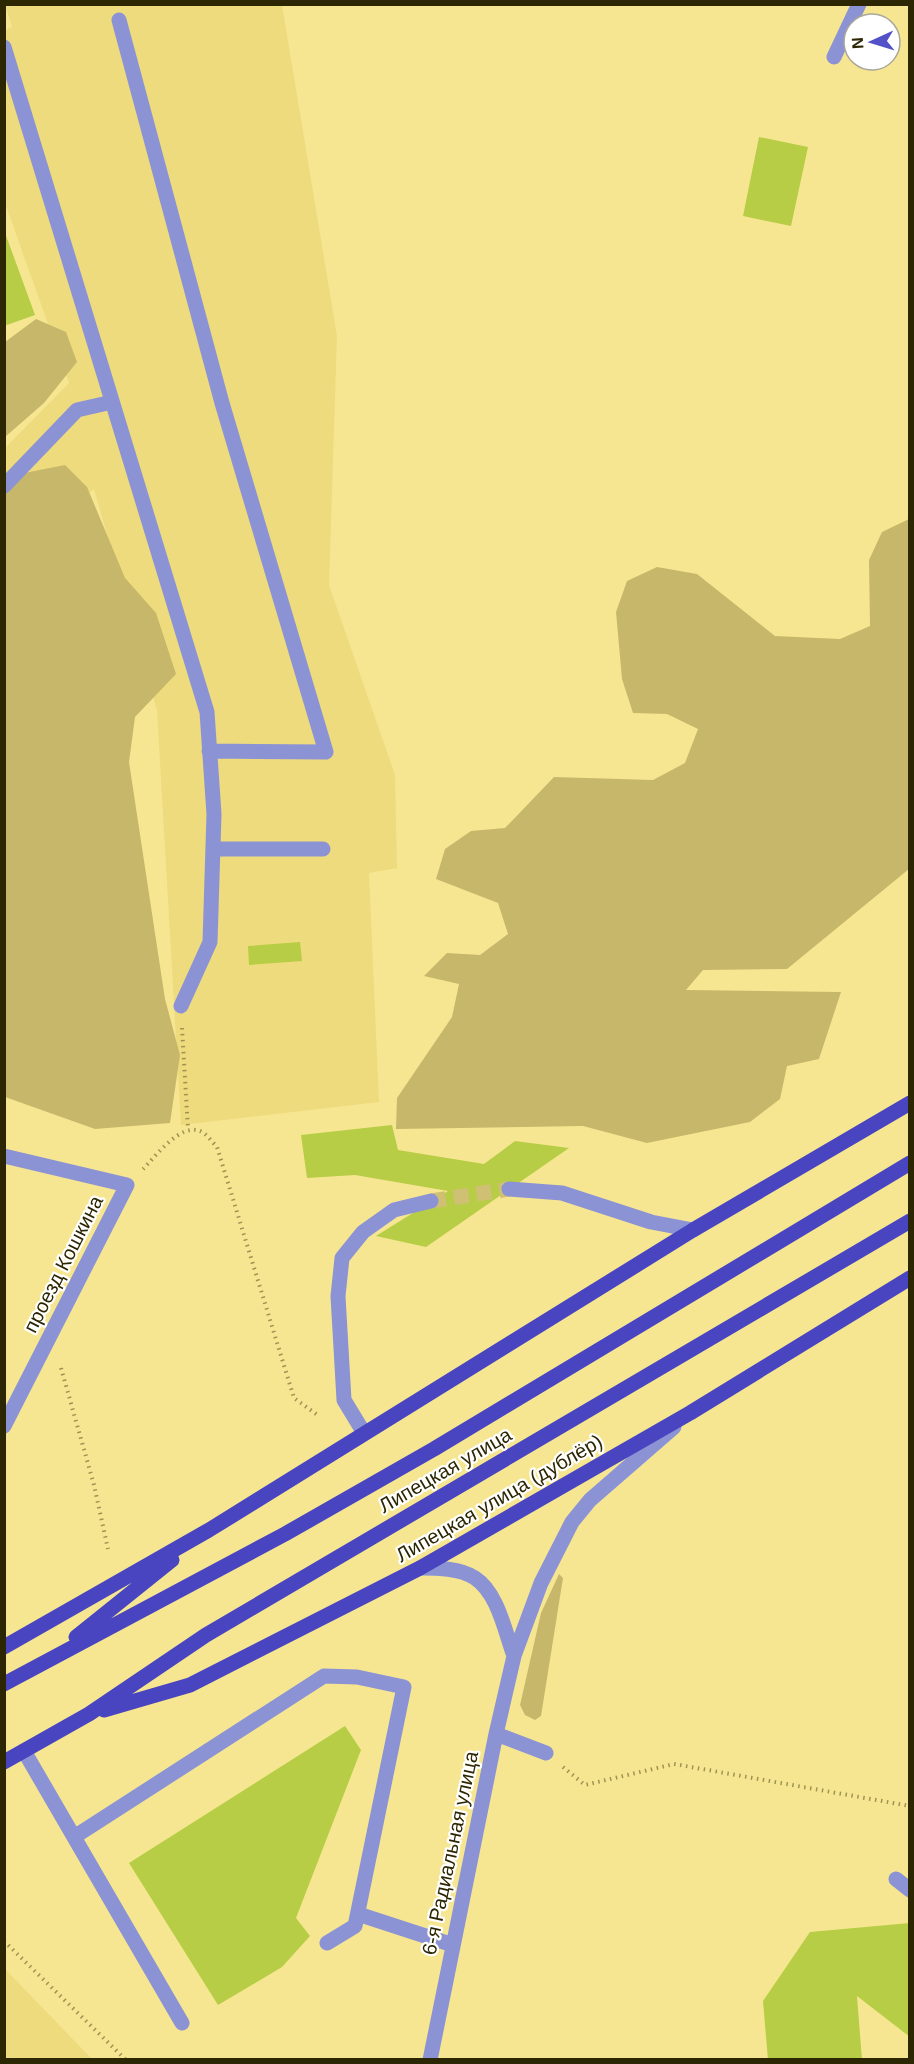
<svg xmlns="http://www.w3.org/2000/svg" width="914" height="2064" font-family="Helvetica,sans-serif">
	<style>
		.built { fill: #eedb7d }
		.green { fill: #c7b76a }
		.building { fill: #b6cd45 }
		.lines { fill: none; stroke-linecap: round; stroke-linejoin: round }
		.minor-tunnel { stroke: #cfc074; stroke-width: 15; stroke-dasharray: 15 8; stroke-linecap: butt }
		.path { stroke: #9f9353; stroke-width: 4; stroke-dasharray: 1.5 4.5; stroke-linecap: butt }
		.minor { stroke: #8b93d5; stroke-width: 15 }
		.major { stroke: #4945c0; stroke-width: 15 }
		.labels { text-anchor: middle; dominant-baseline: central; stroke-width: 4.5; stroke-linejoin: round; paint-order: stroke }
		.street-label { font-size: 20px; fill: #2d2602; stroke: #fff }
	</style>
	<rect width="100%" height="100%" fill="#f7e691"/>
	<path class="built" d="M5 5H282L337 336 329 585 395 775 397 868 369 873 379 1102 181 1125 157 710 94 489 5 562V448L69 383 5 203 4 31 12 27Z
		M4 1969H5L92 2059H5Z"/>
	<path class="green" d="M36 319 66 332 77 362 44 403 5 437V342Z
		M65 465 87 487 125 578 156 613 176 674 135 717 129 762 165 999 180 1055 170 1123 95 1129 5 1097 4 477Z
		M909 519V869L787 969 703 970 686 990 841 992 819 1059 787 1066 780 1099 750 1122 647 1143 583 1126 396 1129 397 1098 452 1017 459 984 424 976 447 953 480 955 508 934 498 903 436 879 445 849 471 831 505 828 554 777 653 780 685 763 698 729 667 714 633 713 622 679 616 612 627 581 657 567 697 574 775 636 840 639 870 626 869 560 882 532Z
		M559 1574 563 1578 541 1716 535 1720 525 1715 520 1705 541 1613Z"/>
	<path class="building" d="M759 137 808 147 791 226 743 216Z
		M4 230 35 315 4 326Z
		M300 942 302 961 249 965 248 946Z
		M392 1125 398 1150 484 1164 515 1141 569 1148 426 1247 376 1236 448 1191 355 1175 307 1178 301 1135Z
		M345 1726 361 1750 296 1918 310 1936 282 1967 218 2005 129 1863Z
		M910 1923V2037L857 1996 862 2060H768L763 2001 810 1932Z"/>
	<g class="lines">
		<path class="minor-tunnel" d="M431 1201 509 1189"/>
		<path class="path" d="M182 1028 188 1129
			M143 1169C156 1156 180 1123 200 1131 206 1133 212 1142 217 1147L294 1398 319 1416
			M61 1368 94 1485 108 1549
			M563 1767 585 1785 674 1764 910 1806
			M4 1941 126 2060"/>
		<path class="minor" d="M119 20 222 403 326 752 209 751
			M4 47 207 712 214 814 210 942 181 1006
			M834 57 859 4
			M4 486 77 410 112 402
			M213 849H323
			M4 1156 127 1185 4 1426
			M509 1189 562 1193 651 1222 693 1230
			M364 1433 344 1400 338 1296 342 1258 363 1232 394 1210 431 1201
			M420 1568C437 1568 460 1568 475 1578 498 1593 505 1632 514 1656
			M496 1734 546 1753
			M24 1751 182 2023
			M74 1837 324 1676 357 1677 404 1687 355 1926 327 1943
			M896 1879 910 1890
			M358 1914 453 1945
			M430 2060 496 1734 514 1656 541 1583 572 1522 590 1500 674 1427"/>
		<path class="major" d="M76 1637 172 1560
			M4 1647 209 1530 693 1230 910 1103
			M4 1684 285 1534 434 1449 910 1163
			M104 1710 190 1685 420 1568 690 1413 910 1278
			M4 1762 89 1714 206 1635 910 1221"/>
	</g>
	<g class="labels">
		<g class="street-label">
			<text transform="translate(63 1264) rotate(-63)">проезд Кошкина</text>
			<text transform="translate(445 1470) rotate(-30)">Липецкая улица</text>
			<text transform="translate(499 1498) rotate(-30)">Липецкая улица (дублёр)</text>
			<text transform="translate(450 1853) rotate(-78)">6-я Радиальная улица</text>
		</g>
	</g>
	<rect width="914" height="2064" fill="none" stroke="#2d2602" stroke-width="12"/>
	<g transform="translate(872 42) rotate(266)"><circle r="28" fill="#ffffff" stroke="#aba89a" stroke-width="1.5"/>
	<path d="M0-4.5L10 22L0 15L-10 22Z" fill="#5251c8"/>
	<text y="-9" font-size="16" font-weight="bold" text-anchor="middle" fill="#2d2602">N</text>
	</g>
</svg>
